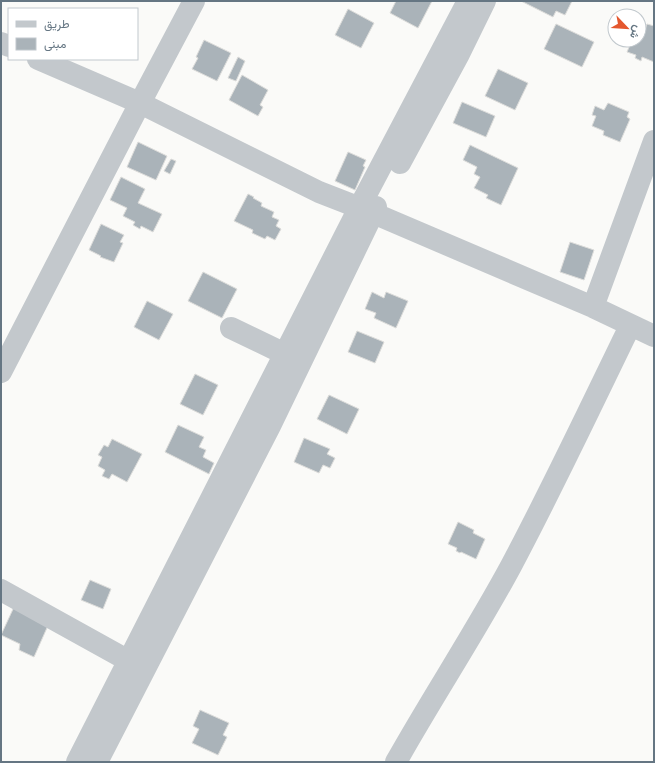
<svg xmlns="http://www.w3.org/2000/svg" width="655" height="763" font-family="Lato,Vazirmatn,sans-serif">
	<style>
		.building { fill: #aab3b9; stroke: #dcdcda }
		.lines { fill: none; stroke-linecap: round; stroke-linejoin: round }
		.minor { stroke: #c3c8cc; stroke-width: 22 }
	</style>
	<rect width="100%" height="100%" fill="#fafaf8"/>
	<path class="building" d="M396 1H432L418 28 390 13Z
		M521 1H572L565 15 556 11 553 17Z
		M348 9 374 23 361 48 335 35Z
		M556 24 594 42 582 67 544 49Z
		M647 24 654 26V62L642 57 641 61 635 58 636 55 627 52 632 40H639V28L645 30Z
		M204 40 231 53 217 81 192 69 198 58 196 57Z
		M238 57 245 61 236 81 228 78Z
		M498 69 528 83 515 110 485 96Z
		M242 75 268 90 260 105 263 107 258 116 229 100Z
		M462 102 495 116 486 137 453 123Z
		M608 103 629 112 627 117 630 119 620 142 603 135 604 131 592 126 596 116 592 115 595 106 604 110Z
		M138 142 167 156 156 180 127 167Z
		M470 145 518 168 501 205 486 198 488 195 474 188 480 177 474 174 477 167 463 160Z
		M348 152 366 160 363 166 365 167 355 190 335 181Z
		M171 159 176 161 170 174 164 171Z
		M121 177 145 189 138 203 162 214 153 232 141 226 140 229 133 225 135 222 123 216 127 208 110 200Z
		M248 194 254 197 253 198 262 203 261 206 274 212 272 217 279 220 276 226 281 229 275 240 267 236 265 239 252 233 253 230 234 221Z
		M101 224 124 235 120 242 123 243 114 262 100 257 101 256 89 250Z
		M570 242 594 250 584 280 560 272Z
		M203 272 237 289 222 318 188 301Z
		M372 292 384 298 386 292 408 301 396 328 374 318 376 313 365 309Z
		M147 301 173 314 159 340 134 327Z
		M357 331 384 342 375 363 348 352Z
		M195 374 218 385 203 415 180 404Z
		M329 395 359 409 347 434 317 419Z
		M178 425 204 437 199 447 206 450 203 457 214 463 209 474 165 452Z
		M304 438 330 449 327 454 335 458 330 468 323 465 319 473 294 462Z
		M112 439 142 454 127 482 112 474 109 479 102 476 105 470 98 466 102 457 98 455 104 445 108 447Z
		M458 522 474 530 473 533 485 539 476 559 461 552 460 553 456 551 457 548 448 544Z
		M90 580 111 589 103 609 81 600Z
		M14 607 50 621 34 657 19 650 20 644 1 635Z
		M200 710 229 723 223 735 227 737 218 755 192 743 199 729 193 726Z"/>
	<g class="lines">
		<path class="minor" d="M1 43 9 46
			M38 59 140 103 319 192 373 213 593 307 654 336
			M400 163 459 54 485 1
			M593 307 654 141
			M231 328 285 354
			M1 372 140 103 194 1
			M1 590 129 661
			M77 762 359 208 468 1
			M97 762 270 426 376 207
			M396 762C433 696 475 633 511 566 553 487 591 406 630 326"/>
	</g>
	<rect width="655" height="763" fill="none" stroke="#657683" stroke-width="4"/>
	<rect x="8" y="8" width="130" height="52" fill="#ffffff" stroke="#c1c8cd"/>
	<rect x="16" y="21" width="20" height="6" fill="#c3c8cc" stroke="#c1c8cd"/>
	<text x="44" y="28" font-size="12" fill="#657683">طريق</text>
	<rect x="16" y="38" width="20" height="12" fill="#aab3b9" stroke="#c1c8cd"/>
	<text x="44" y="48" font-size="12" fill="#657683">مبنى</text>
	<g transform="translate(627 28) rotate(115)"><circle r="19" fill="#ffffff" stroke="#c1c8cd"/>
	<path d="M0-3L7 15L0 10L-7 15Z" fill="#e4572e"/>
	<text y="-6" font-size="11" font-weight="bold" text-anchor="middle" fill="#657683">ش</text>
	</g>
</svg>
